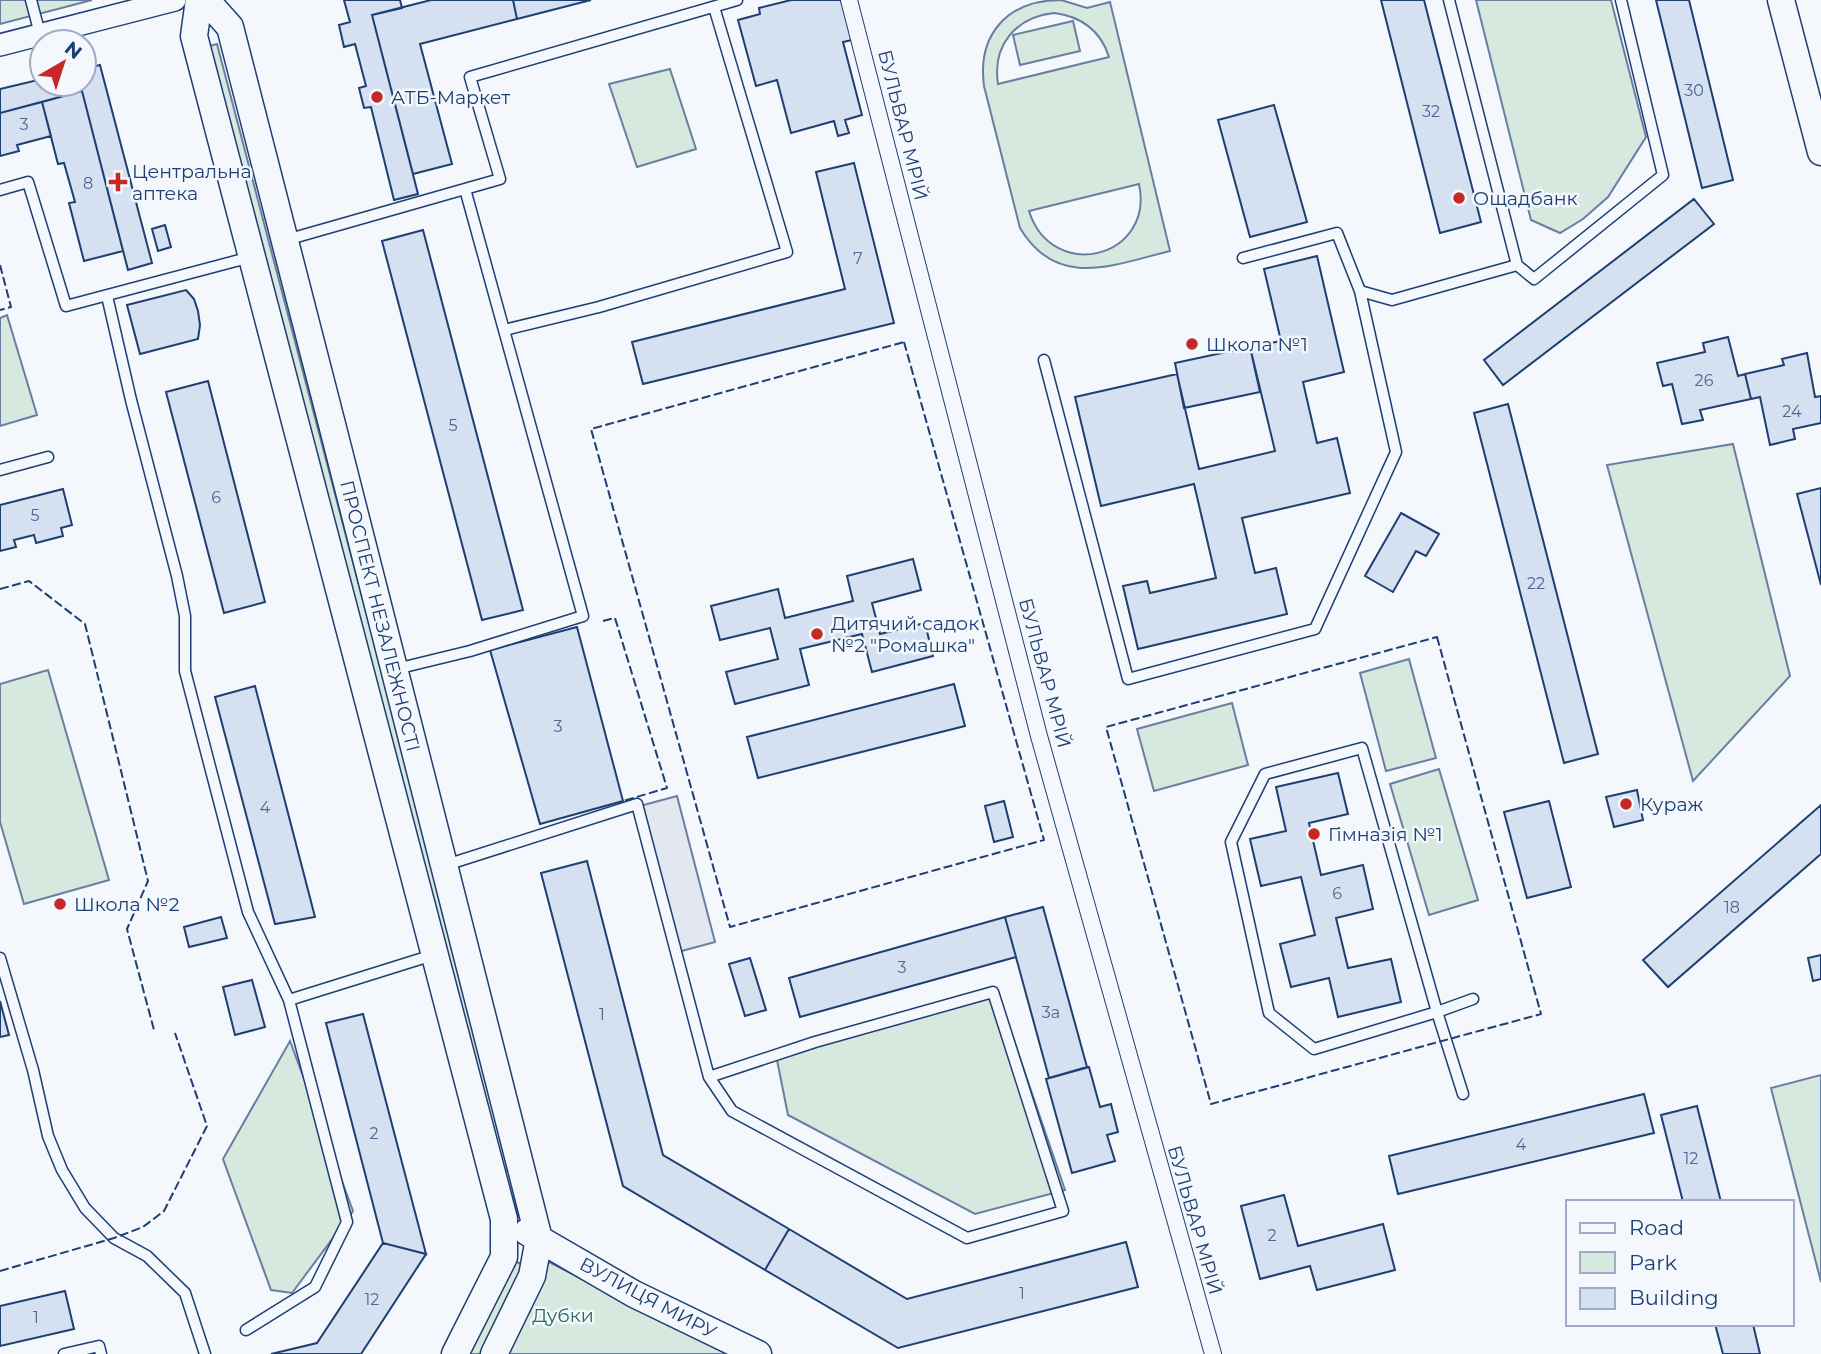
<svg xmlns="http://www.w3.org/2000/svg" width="1821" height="1354" font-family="Montserrat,sans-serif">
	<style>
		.green { fill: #d7e8df; stroke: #687fa3; stroke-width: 2; fill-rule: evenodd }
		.parking { fill: #e3e8f0; stroke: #687fa3; stroke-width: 2 }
		.building { fill: #d5e0f0; stroke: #1d3f73; stroke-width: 2 }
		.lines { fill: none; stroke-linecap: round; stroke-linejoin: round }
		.service-casing { stroke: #1d3f73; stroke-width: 13 }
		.pedestrian-casing { stroke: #1d3f73; stroke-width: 18 }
		.minor-casing { stroke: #1d3f73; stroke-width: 24 }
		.tertiary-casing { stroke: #1d3f73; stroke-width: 29 }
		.service { stroke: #f4f7fb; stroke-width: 10 }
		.pedestrian { stroke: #f4f7fb; stroke-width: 16 }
		.minor { stroke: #f4f7fb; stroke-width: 21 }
		.tertiary { stroke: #f4f7fb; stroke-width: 26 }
		.fence { stroke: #1d3f73; stroke-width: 2; stroke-dasharray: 9 3.5; stroke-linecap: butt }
		.poi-dot { fill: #c62828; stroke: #f4f7fb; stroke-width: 2.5 }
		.labels { text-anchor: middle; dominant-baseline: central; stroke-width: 5; stroke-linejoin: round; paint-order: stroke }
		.number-label { font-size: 16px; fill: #4b6792 }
		.poi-label { font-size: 19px; fill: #1d3f73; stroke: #f4f7fb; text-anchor: start }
		.street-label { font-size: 19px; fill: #1d3f73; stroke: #f4f7fb }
		.park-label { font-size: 19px; fill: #2c6c60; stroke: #f4f7fb }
	</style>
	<rect width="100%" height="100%" fill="#f4f7fb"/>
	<path class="green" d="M0 0H92L0 24Z
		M1061 0 1087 8 1110 2 1170 251C1113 265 1057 290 1020 228L984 86C977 34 1008 0 1061 0ZM1054 13C1081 16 1101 31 1109 57L998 84C992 45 1016 17 1054 13ZM1139 184C1155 258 1052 284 1029 211Z
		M1476 0H1611L1646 137 1608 197 1583 219 1560 233 1531 220Z
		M1073 21 1080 51 1020 65 1013 35Z
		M217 44 512 1169 502 1172 206 47Z
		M670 69 696 149 637 167 609 84Z
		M7 315 37 415 0 426V318Z
		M1733 444 1790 676 1693 781 1607 465Z
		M1409 659 1436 758 1386 771 1360 673Z
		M48 670 109 880 24 904 0 822V684Z
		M1232 703 1248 765 1154 791 1137 729Z
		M1439 769 1478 900 1429 915 1390 784Z
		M996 988 1065 1190 975 1214 788 1115 776 1055Z
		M290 1041 353 1211 292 1293 271 1290 223 1159Z
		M1821 1075V1282L1771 1088Z
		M545 1260 728 1354H498Z
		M515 1261 525 1266 480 1354H468Z"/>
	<path class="parking" d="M677 796 715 942 678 952 640 806Z"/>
	<path class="building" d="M344 0H400L402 8 372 15 418 194 394 200 371 107 364 108 359 88 366 86 355 44 344 47 339 25 350 22Z
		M431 0H513L517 19 420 44 452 164 413 174 372 15Z
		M513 0H591L517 19Z
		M791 0H841L852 40 843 42 862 115 845 120 849 133 838 136 834 121 791 133 777 80 756 86 738 20 760 14 759 8Z
		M1381 0H1424L1481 222 1440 233Z
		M1656 0H1689L1733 180 1702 188Z
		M100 65 152 263 128 270 82 91 0 113V89L42 79V84H84V69Z
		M82 91 123 251 84 261 69 203 75 202 64 163 58 164 42 102Z
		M42 102 51 136 17 145 19 151 0 156V113Z
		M1274 105 1307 222 1250 237 1218 120Z
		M854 163 894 323 643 384 632 342 845 289 816 172Z
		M1694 199 1714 224 1503 385 1484 360Z
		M165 225 171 247 158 251 152 229Z
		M423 230 523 610 482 620 382 241Z
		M1317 256 1344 372 1303 382 1317 443 1337 438 1350 493 1242 518 1255 573 1276 568 1287 614 1138 649 1123 586 1147 581 1150 593 1216 578 1194 484 1101 506 1075 397 1177 374 1199 469 1275 451 1250 347 1281 341 1264 269Z
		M186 290 194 299 198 311 200 325 198 339 140 354 127 305Z
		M1728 337 1738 376 1745 374 1751 399 1700 410 1703 420 1682 424 1672 384 1663 386 1657 363 1705 352 1703 343Z
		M1250 347 1260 392 1184 408 1175 363Z
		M1807 353 1815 397 1821 396V423L1793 429 1795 439 1770 445 1760 397 1751 399 1745 374 1784 365 1782 359Z
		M208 381 265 602 224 613 166 392Z
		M1508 404 1598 754 1564 763 1474 413Z
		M1821 488V585L1797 494Z
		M63 489 72 525 61 528 63 536 36 543 34 535 14 540 16 547 0 551V505Z
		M1401 513 1439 534 1426 556 1416 551 1393 592 1365 576Z
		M913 559 921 590 872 603 880 634 925 623 933 656 872 672 862 634 800 649 809 685 735 704 726 672 778 659 770 628 720 640 711 606 778 589 785 618 853 601 847 576Z
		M577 627 623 801 540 824 490 650Z
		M954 684 965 726 758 778 747 737Z
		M255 686 315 917 275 924 215 697Z
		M1338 773 1348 814 1309 823 1321 875 1363 865 1373 909 1336 918 1348 968 1391 959 1401 1002 1338 1017 1329 978 1291 987 1280 944 1315 935 1301 877 1261 886 1250 839 1286 831 1276 787Z
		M1637 790 1643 820 1614 827 1606 797Z
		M1004 801 1013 837 994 842 985 806Z
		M1549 801 1571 887 1527 898 1504 812Z
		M1821 805V854L1668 987 1643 960Z
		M587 861 663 1155 789 1229 765 1270 623 1186 541 873Z
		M1043 907 1087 1067 1049 1078 1005 917Z
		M221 917 227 938 189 947 184 927Z
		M1005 917 1016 957 800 1017 789 978Z
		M1821 955V979L1813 981 1808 958Z
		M750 958 766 1010 745 1016 729 964Z
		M252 980 265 1027 235 1035 223 987Z
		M0 1001 9 1035 0 1037Z
		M363 1014 426 1254 383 1243 326 1023Z
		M1089 1067 1100 1107 1111 1104 1118 1132 1107 1135 1115 1161 1072 1173 1046 1079Z
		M1644 1094 1654 1133 1398 1194 1389 1156Z
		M1697 1106 1721 1202H1683L1661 1115Z
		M1284 1195 1298 1246 1383 1224 1395 1270 1317 1290 1310 1266 1260 1279 1241 1206Z
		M789 1229 907 1299 1126 1242 1138 1287 898 1348 765 1270Z
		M383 1243 426 1254 361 1354H271L317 1343Z
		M65 1291 74 1329 0 1346V1306Z
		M1715 1324H1753L1760 1354H1723Z"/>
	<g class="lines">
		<g class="service-casing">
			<path id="service" d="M31 0 40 34
				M1449 0 1517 265 1534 279 1663 175 1621 0
				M0 190 28 182 66 306 251 257
				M286 240 500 179 470 77 737 0
				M1243 258 1337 233 1360 291 1392 300 1517 265
				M107 296 131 400 177 576 185 616V671L248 912 289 1000 347 1222 315 1287 246 1330
				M504 330 599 307 787 252 714 7
				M1044 360 1128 679 1315 629 1396 452 1360 291
				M0 470 48 457
				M396 669 470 651 583 616 465 189
				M446 865 637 804 709 1077 732 1111 967 1238 1063 1211 993 992 815 1042 709 1077
				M0 958 33 1070 48 1136 62 1170 85 1208 114 1238 147 1256 185 1293 205 1354
				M289 1000 433 955
				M1463 1094 1437 1012 1362 748 1265 774 1231 842 1269 1013 1314 1049 1437 1012 1473 999
				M64 1354 99 1346 101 1354"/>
		</g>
		<g class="pedestrian-casing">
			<path id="pedestrian" d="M849 0 1039 736 1213 1354"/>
		</g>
		<g class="minor-casing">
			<path id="minor" d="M0 45 175 0"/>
		</g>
		<g class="tertiary-casing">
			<path id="tertiary" d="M199 0 194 36 504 1219V1257L455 1354
				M206 0 230 27C333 431 439 834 539 1239L532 1276 494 1354
				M1781 0 1821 152
				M527 1232 634 1294 758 1354"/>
		</g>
		<use href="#service" class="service"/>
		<use href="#pedestrian" class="pedestrian"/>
		<use href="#minor" class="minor"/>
		<use href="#tertiary" class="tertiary"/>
		<path class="fence" d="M0 265 11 307 0 310
			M904 342 1044 840 730 927 591 429Z
			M0 589 29 581 85 624 148 881 127 929 154 1030
			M603 621 615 618 667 788 623 801
			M1437 637 1541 1014 1211 1104 1106 727Z
			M0 1271 114 1238 143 1227 164 1211 207 1126 175 1033"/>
	</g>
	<g class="poi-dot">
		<circle cx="377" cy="97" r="7"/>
		<path d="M114.5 171.5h7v7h7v7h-7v7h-7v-7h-7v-7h7z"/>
		<circle cx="1459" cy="198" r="7"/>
		<circle cx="1192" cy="344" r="7"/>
		<circle cx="817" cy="634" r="7"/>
		<circle cx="1626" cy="804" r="7"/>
		<circle cx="1314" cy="834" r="7"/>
		<circle cx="60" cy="904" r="7"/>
	</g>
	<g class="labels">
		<g class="number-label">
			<text x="1694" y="90">30</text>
			<text x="1431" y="111">32</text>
			<text x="24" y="124">3</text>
			<text x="88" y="183">8</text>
			<text x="858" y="258">7</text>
			<text x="1704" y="380">26</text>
			<text x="1792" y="411">24</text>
			<text x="453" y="425">5</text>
			<text x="216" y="497">6</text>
			<text x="35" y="515">5</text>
			<text x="1536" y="583">22</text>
			<text x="558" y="726">3</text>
			<text x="265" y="807">4</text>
			<text x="1337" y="893">6</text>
			<text x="1732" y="907">18</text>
			<text x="902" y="967">3</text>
			<text x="1051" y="1012">3а</text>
			<text x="602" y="1014">1</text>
			<text x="374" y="1133">2</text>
			<text x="1521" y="1144">4</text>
			<text x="1691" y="1158">12</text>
			<text x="1272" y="1235">2</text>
			<text x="1022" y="1293">1</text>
			<text x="372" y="1299">12</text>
			<text x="36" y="1317">1</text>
		</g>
		<g class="poi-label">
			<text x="391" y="97">АТБ-Маркет</text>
			<text x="132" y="171">Центральна<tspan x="132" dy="22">аптека</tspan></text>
			<text x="1473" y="198">Ощадбанк</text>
			<text x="1206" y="344">Школа №1</text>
			<text x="831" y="623">Дитячий садок<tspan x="831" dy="22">№2 "Ромашка"</tspan></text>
			<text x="1640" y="804">Кураж</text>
			<text x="1328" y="834">Гімназія №1</text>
			<text x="74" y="904">Школа №2</text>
		</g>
		<g class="street-label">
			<text transform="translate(903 125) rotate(76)">БУЛЬВАР МРІЙ</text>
			<text transform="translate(380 616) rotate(76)">ПРОСПЕКТ НЕЗАЛЕЖНОСТІ</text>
			<text transform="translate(1045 673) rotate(75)">БУЛЬВАР МРІЙ</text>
			<text transform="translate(1195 1220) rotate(74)">БУЛЬВАР МРІЙ</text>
			<text transform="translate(648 1298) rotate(28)">ВУЛИЦЯ МИРУ</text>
		</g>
		<g class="park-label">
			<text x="563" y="1315">Дубки</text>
		</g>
	</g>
	<rect x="1566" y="1200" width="228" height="126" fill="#f4f7fb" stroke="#9eadc5" stroke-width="2"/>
	<rect x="1580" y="1223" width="35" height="10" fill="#f4f7fb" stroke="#9eadc5" stroke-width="2"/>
	<text x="1629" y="1235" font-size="21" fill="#1d3f73">Road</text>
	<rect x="1580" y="1252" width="35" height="21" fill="#d7e8df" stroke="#9eadc5" stroke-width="2"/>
	<text x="1629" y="1270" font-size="21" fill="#1d3f73">Park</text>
	<rect x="1580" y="1288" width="35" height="21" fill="#d5e0f0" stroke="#9eadc5" stroke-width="2"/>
	<text x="1629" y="1305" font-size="21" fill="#1d3f73">Building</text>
	<g transform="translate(63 63) rotate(39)"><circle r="33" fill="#f4f7fb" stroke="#9eadc5" stroke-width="2"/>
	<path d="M0-5L12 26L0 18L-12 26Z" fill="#c62828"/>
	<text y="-10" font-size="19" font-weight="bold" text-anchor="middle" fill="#1d3f73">N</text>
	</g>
</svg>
